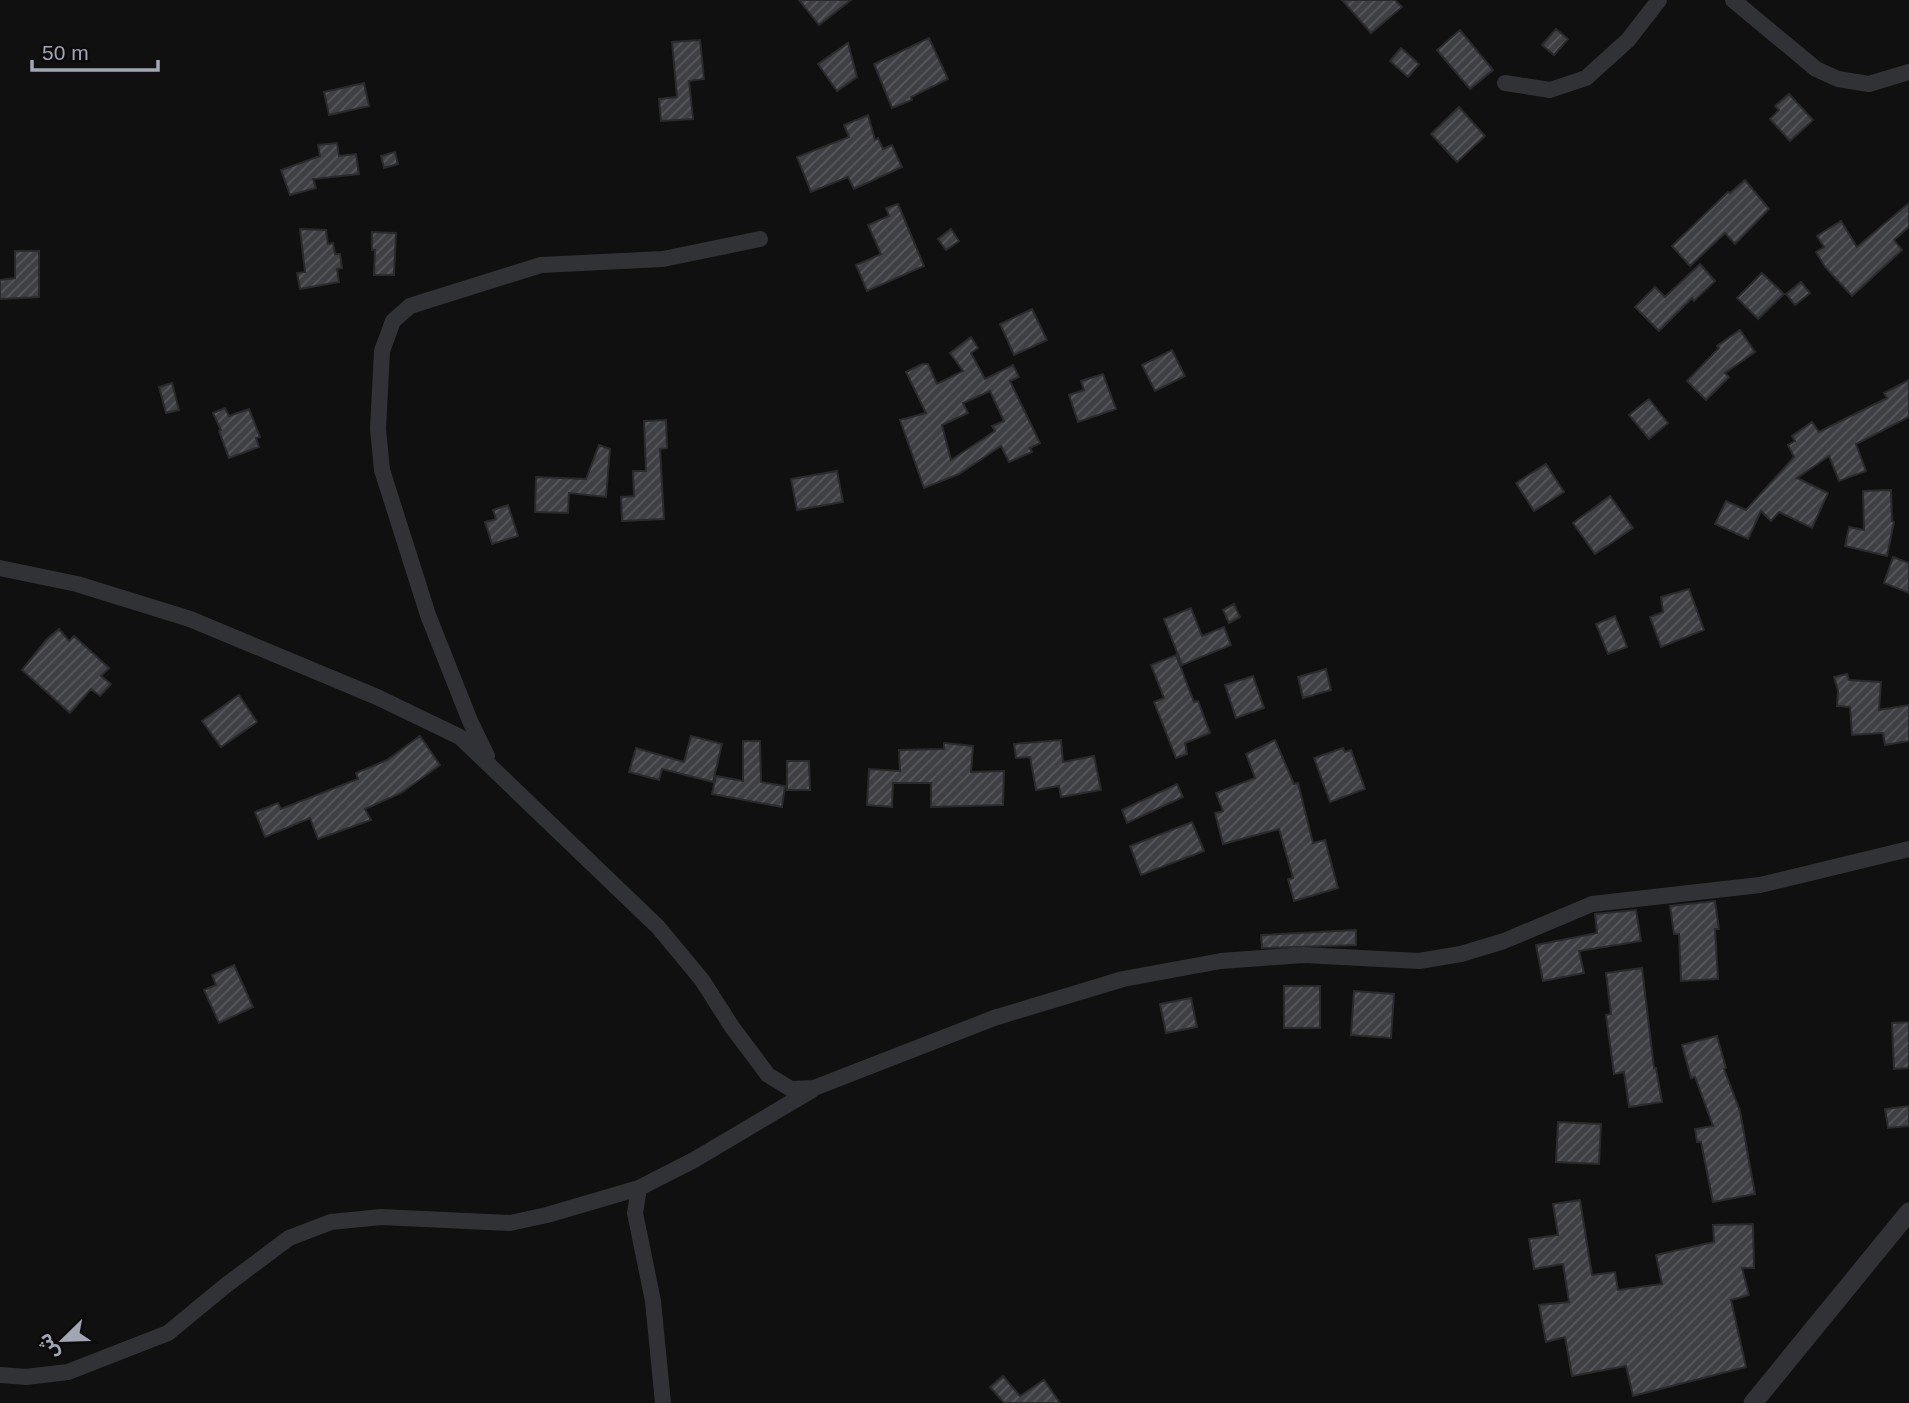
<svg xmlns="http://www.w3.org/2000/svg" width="1909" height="1403" font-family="Arial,'Noto Sans Arabic',sans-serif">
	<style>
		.building { fill: url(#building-hatch); stroke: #2a2a2d; stroke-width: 2; fill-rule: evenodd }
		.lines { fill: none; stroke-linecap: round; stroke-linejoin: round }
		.minor { stroke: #313236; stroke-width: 16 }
		.tertiary { stroke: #313236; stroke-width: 19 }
	</style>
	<defs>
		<pattern id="building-hatch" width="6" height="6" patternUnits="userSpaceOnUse" patternTransform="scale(1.75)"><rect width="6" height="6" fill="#3f4044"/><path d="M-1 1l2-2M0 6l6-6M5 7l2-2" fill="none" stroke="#58595d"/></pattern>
	</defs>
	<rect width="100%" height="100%" fill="#101011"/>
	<path class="building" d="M799 0H851L819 25Z
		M1342 0H1395L1402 7 1371 33Z
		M1556 29 1568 39 1554 55 1542 45Z
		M1460 30 1493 70 1470 89 1437 50Z
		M929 38 948 79 911 97 912 100 892 108 874 64Z
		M700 40 704 79 689 81 693 119 661 121 659 99 677 97 672 42Z
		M848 43 857 77 837 91 818 64Z
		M1401 48 1419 64 1408 77 1390 61Z
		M364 83 369 106 329 115 324 92Z
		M1789 94 1813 120 1790 141 1770 119 1779 110 1775 106Z
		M1459 107 1485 136 1457 162 1431 134Z
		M868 115 875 140 878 138 883 149 892 145 902 167 854 189 848 177 811 192 797 157 849 137 844 125Z
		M337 143 339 156 356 154 359 174 313 179 316 188 290 195 281 170 320 156 318 145Z
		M395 152 398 164 384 168 381 156Z
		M1745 180 1769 209 1735 244 1725 233 1690 266 1672 246 1728 192 1730 193Z
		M1909 203V227L1894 240 1902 250 1852 296 1825 267 1816 252 1824 247 1817 236 1841 221 1857 247Z
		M898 204 924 266 867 291 856 265 881 254 868 225 889 216 886 208Z
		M300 229 326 230 328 244 333 243 335 254H340L342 268 337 269 339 282 300 289 297 273 305 272Z
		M951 229 959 241 946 250 938 239Z
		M372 232 396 233 394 275H374L375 250H372Z
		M15 251H39V297L0 299V280L15 278Z
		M1700 264 1715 281 1694 301 1692 298 1659 331 1635 307 1655 287 1665 297Z
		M1762 273 1784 294 1758 319 1737 298Z
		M1801 282 1810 293 1795 305 1786 294Z
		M1032 309 1047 340 1014 355 1000 324Z
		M1740 330 1755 352 1725 373 1729 377 1706 400 1687 381 1719 348 1717 346Z
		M971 337 978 348 971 353 985 379 1013 365 1019 377 1010 381 1040 443 1030 448 1032 452 1009 462 1001 446 959 474 924 488 900 420 926 413 906 372 922 364H928L937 384 963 371 950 353ZM990 391 1004 421 992 426 995 431 951 460 942 425 968 413 963 403Z
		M1172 350 1185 376 1155 391 1142 365Z
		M1103 374 1116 409 1078 422 1069 395 1084 390 1081 381Z
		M1909 380V417L1856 444 1866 471 1839 481 1829 456 1797 478 1828 493 1812 528 1779 512 1771 521 1761 511 1748 539 1715 524 1726 501 1746 510 1794 457 1788 445 1795 441 1792 436 1812 422 1819 432 1887 398 1884 393Z
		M172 383 179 410 166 413 159 387Z
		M1649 399 1668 423 1649 439 1629 415Z
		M225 408 229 416 249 409 260 437 256 438 259 447 229 458 219 431 221 430 213 413Z
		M666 420 667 448 660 449 664 519 622 521 621 497 634 496 633 471H646L644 421Z
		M599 445 610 449 606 497 569 493 568 513 535 512 536 477 586 479Z
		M1546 464 1564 492 1534 511 1516 483Z
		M837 471 843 502 797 510 791 479Z
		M1891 490 1892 521 1894 522 1887 556 1845 546 1849 527 1864 530 1863 491Z
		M1610 496 1633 528 1595 554 1573 523Z
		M508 505 518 536 492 544 485 522 496 519 493 510Z
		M1893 557 1909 563V593L1884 583Z
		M1689 589 1704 630 1661 647 1650 617 1663 612 1661 597Z
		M1234 604 1240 617 1229 623 1223 610Z
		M1191 608 1202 636 1224 627 1231 645 1182 665 1164 619Z
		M1615 616 1627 647 1608 654 1596 624Z
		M59 629 69 641 74 636 109 668 101 676 111 684 100 696 91 689 70 713 22 670 47 639Z
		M1176 655 1194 702 1198 701 1210 733 1185 743 1187 754 1176 758 1154 702 1164 698 1151 665Z
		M1326 669 1331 690 1303 698 1298 677Z
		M1847 674 1849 680 1881 682 1879 710 1909 705V741L1885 745 1883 733 1852 735 1850 707 1837 706 1838 691 1834 677Z
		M1253 676 1264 708 1236 718 1225 685Z
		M239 695 257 722 221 747 202 721Z
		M420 736 440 765 401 793 365 809 371 820 318 839 310 818 265 837 255 812 278 803 281 809 358 779 356 773 387 760Z
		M691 736 722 744 713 782 662 769 659 780 629 772 636 748 684 762Z
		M1061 740 1063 762 1094 756 1101 790 1061 797 1059 786 1036 790 1030 757 1016 758 1014 744Z
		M1275 740 1294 784 1298 783 1313 843 1325 840 1338 888 1294 901 1288 879 1293 878 1279 829 1223 844 1215 813 1223 811 1216 793 1255 778 1246 754Z
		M743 741H760L761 782 785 786 782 807 712 794 716 776 743 781Z
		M944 743 973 746 971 772 1004 771 1003 805 931 807V783H893L892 807 867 805 869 769 900 771 899 750 944 749Z
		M1343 748 1345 752 1351 750 1365 789 1330 802 1314 758Z
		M787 761H809L810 790H787Z
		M1177 784 1183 797 1127 823 1122 810Z
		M1192 822 1204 851 1141 875 1130 846Z
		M1715 901 1719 929H1715L1718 979 1681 981 1679 934H1674L1670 906Z
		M1636 910 1641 941 1579 951 1584 973 1543 981 1536 945 1597 933 1595 914Z
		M1356 930V945L1262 948 1261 935Z
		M234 965 253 1007 219 1023 204 990 216 985 212 975Z
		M1642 968 1654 1068H1656L1662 1102 1629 1107 1624 1072 1614 1074 1606 1015 1611 1014 1606 973Z
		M1284 986H1320V1028H1284Z
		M1354 991 1394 994 1391 1038 1351 1035Z
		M1191 998 1197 1027 1166 1033 1160 1004Z
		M1909 1022V1068L1894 1069 1892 1023Z
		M1717 1036 1726 1068 1724 1069 1740 1111 1755 1194 1713 1202 1701 1142H1697L1695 1129 1713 1126 1695 1077 1691 1078 1682 1045Z
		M1909 1106V1126L1888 1128 1885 1109Z
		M1558 1122 1601 1124 1599 1164 1556 1162Z
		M1580 1200 1592 1275 1615 1272 1618 1290 1662 1284 1656 1255 1714 1242 1713 1225 1753 1224 1754 1268H1742L1749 1295 1731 1300 1746 1367 1633 1396 1626 1366 1572 1376 1565 1337 1546 1342 1539 1305 1569 1302 1563 1264 1534 1269 1529 1239 1558 1235 1553 1204Z
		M1003 1376 1020 1396 1044 1380 1060 1403H1004L990 1387Z"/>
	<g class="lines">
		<path class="minor" d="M1733 0 1816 69 1838 79 1869 84 1909 72
			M1505 83 1550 90 1586 78 1628 40 1659 0
			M0 568 77 584 190 619 377 697 460 737 658 927 702 980 732 1027 768 1075 791 1089 814 1088 994 1018 1123 979 1221 961 1304 955 1419 961 1461 954 1504 941 1592 904 1760 885 1909 849
			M487 756 470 721 428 615 382 470 378 429 382 351 393 321 410 306 541 265 663 259 760 239
			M639 1188 635 1213 653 1301 663 1403
			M0 1375 26 1377 68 1372 168 1333 225 1286 289 1238 331 1222 381 1217 510 1223 547 1215 639 1188 694 1160 812 1090"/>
		<path class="tertiary" d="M1753 1403 1909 1212"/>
	</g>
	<g transform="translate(63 1340) rotate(247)" stroke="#0b0b0c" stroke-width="5" paint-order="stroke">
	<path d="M0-5L12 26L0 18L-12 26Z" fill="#a2a6b2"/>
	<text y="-10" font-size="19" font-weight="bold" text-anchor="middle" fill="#a2a6b2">ش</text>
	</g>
	<path d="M32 60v10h126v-10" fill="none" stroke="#a2a6b2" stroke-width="3.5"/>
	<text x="42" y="60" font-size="21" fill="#a2a6b2" stroke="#0b0b0c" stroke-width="5" paint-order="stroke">50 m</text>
</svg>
